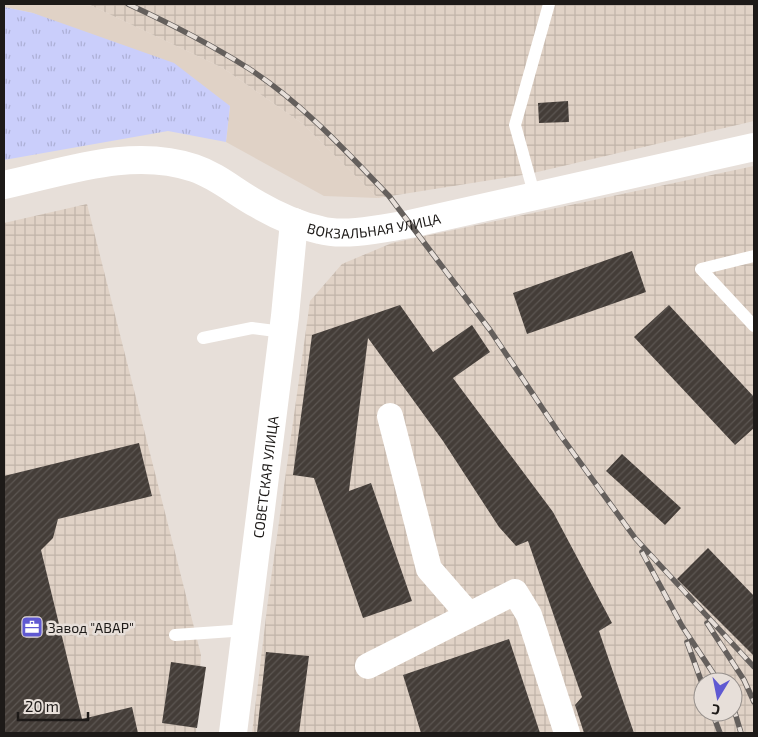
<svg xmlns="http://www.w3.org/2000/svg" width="758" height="737" font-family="'Exo 2',sans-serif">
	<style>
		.built { fill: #e0d2c6 }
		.industrial { fill: url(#industrial-grid); fill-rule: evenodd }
		.grass { fill: url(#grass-tufts) }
		.building { fill: url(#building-hatch) }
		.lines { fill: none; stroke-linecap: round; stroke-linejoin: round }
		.lane { stroke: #fff; stroke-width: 12 }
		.street { stroke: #fff; stroke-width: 26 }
		.secondary { stroke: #fff; stroke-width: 28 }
		.rail-casing { stroke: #645f5c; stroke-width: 5.5 }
		.rail { stroke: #e7dfd9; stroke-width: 4; stroke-dasharray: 11; stroke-linecap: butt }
		.labels { text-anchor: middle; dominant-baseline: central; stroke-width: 5; stroke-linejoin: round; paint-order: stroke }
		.street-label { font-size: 14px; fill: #1d1a18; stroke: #e7dfd9 }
		.poi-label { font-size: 14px; fill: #1d1a18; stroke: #e7dfd9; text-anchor: start }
	</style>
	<defs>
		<pattern id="industrial-grid" width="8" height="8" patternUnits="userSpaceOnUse" patternTransform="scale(1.25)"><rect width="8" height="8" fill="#e0d2c6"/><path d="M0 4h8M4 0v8" fill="none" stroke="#c0b4a9"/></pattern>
		<pattern id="grass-tufts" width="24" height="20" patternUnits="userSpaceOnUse" patternTransform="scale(1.25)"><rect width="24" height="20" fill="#cacefb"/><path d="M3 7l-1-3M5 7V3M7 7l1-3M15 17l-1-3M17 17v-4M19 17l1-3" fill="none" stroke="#adb0d6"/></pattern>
		<pattern id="building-hatch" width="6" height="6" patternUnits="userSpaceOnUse" patternTransform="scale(1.25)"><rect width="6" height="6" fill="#443d38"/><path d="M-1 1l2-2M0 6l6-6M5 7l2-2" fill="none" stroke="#5c5652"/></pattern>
	</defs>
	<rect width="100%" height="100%" fill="#e7dfd9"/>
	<path class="built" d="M4 4H88L223 68 303 124 378 198 324 196 226 142 230 106 33 13 4 7Z"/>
	<path class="industrial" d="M88 4H754V121L529 174 378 198 303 124 223 68Z
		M754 166V733H252L268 600 310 301 342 264 392 243ZM703 682H733V712H703Z
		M87 204 201 655 196 733H4V223Z"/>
	<path class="grass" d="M4 7 33 13 174 63 230 106 226 142 168 131 4 160Z"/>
	<path class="building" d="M568 101 569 122 539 123 538 103Z
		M632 251 646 292 527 334 513 293Z
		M400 305 433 352 472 325 490 352 453 378 553 512 612 623 599 631 634 733H584L575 705 582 697 528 541 516 546 499 527 443 441 368 338 349 491 371 483 412 601 363 618 314 478 293 475 312 335Z
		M669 305 754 397V428L735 445 634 337Z
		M139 443 152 496 58 519 53 538 41 550 82 719 132 707 138 733H4V476Z
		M622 454 681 508 665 525 606 471Z
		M708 548 754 596V656L677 579Z
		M509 639 540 733H421L403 675Z
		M266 652 309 656 299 733H257Z
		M171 662 206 667 197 728 162 723Z"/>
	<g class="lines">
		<path class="lane" d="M535 197 515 125 549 4
			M754 256 701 269 754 326
			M203 338 252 328 283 332
			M175 635 247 630"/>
		<path class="street" d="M390 416 429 569 469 615
			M368 666 515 592 529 615 567 733"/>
		<g class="secondary">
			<path id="s1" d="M4 185C65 172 132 147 194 168 218 176 235 192 257 204 276 215 298 225 320 230 345 237 384 228 410 224L754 147"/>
			<path id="s2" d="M233 733 285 316 294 222"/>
		</g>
		<g class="rail-casing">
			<path id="rail" d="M128 4C169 23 210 44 248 68 301 102 346 151 389 196L490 330 561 436 635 538 754 667
				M642 552 682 626 719 682
				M707 623 744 680 754 702
				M687 642 703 686
				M733 706 741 733
				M712 712 720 733"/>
		</g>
		<use href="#rail" class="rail"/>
	</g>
	<defs>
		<g id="office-square" transform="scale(1.125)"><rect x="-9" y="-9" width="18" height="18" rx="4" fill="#5f59d2" stroke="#e7dfd9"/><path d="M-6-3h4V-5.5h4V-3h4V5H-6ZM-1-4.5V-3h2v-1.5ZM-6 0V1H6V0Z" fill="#fff"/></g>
	</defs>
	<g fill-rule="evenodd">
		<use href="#office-square" x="32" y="627"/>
	</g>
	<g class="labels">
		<g class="street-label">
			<text stroke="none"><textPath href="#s1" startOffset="389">ВОКЗАЛЬНАЯ УЛИЦА</textPath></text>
			<text stroke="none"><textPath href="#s2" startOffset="258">СОВЕТСКАЯ УЛИЦА</textPath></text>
		</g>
		<g class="poi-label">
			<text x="48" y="627">Завод "АВАР"</text>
		</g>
	</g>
	<rect width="758" height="737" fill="none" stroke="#1d1a18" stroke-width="10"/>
	<g transform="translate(718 697) rotate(190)"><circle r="24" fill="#e7dfd9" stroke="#96908c"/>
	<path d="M0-4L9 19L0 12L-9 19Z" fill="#5f59d2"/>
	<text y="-8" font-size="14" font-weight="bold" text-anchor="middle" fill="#1d1a18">С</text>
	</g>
	<path d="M18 712v8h70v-8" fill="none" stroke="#1d1a18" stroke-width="2.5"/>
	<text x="25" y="712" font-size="15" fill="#1d1a18" stroke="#e7dfd9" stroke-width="4" paint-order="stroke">20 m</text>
</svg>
